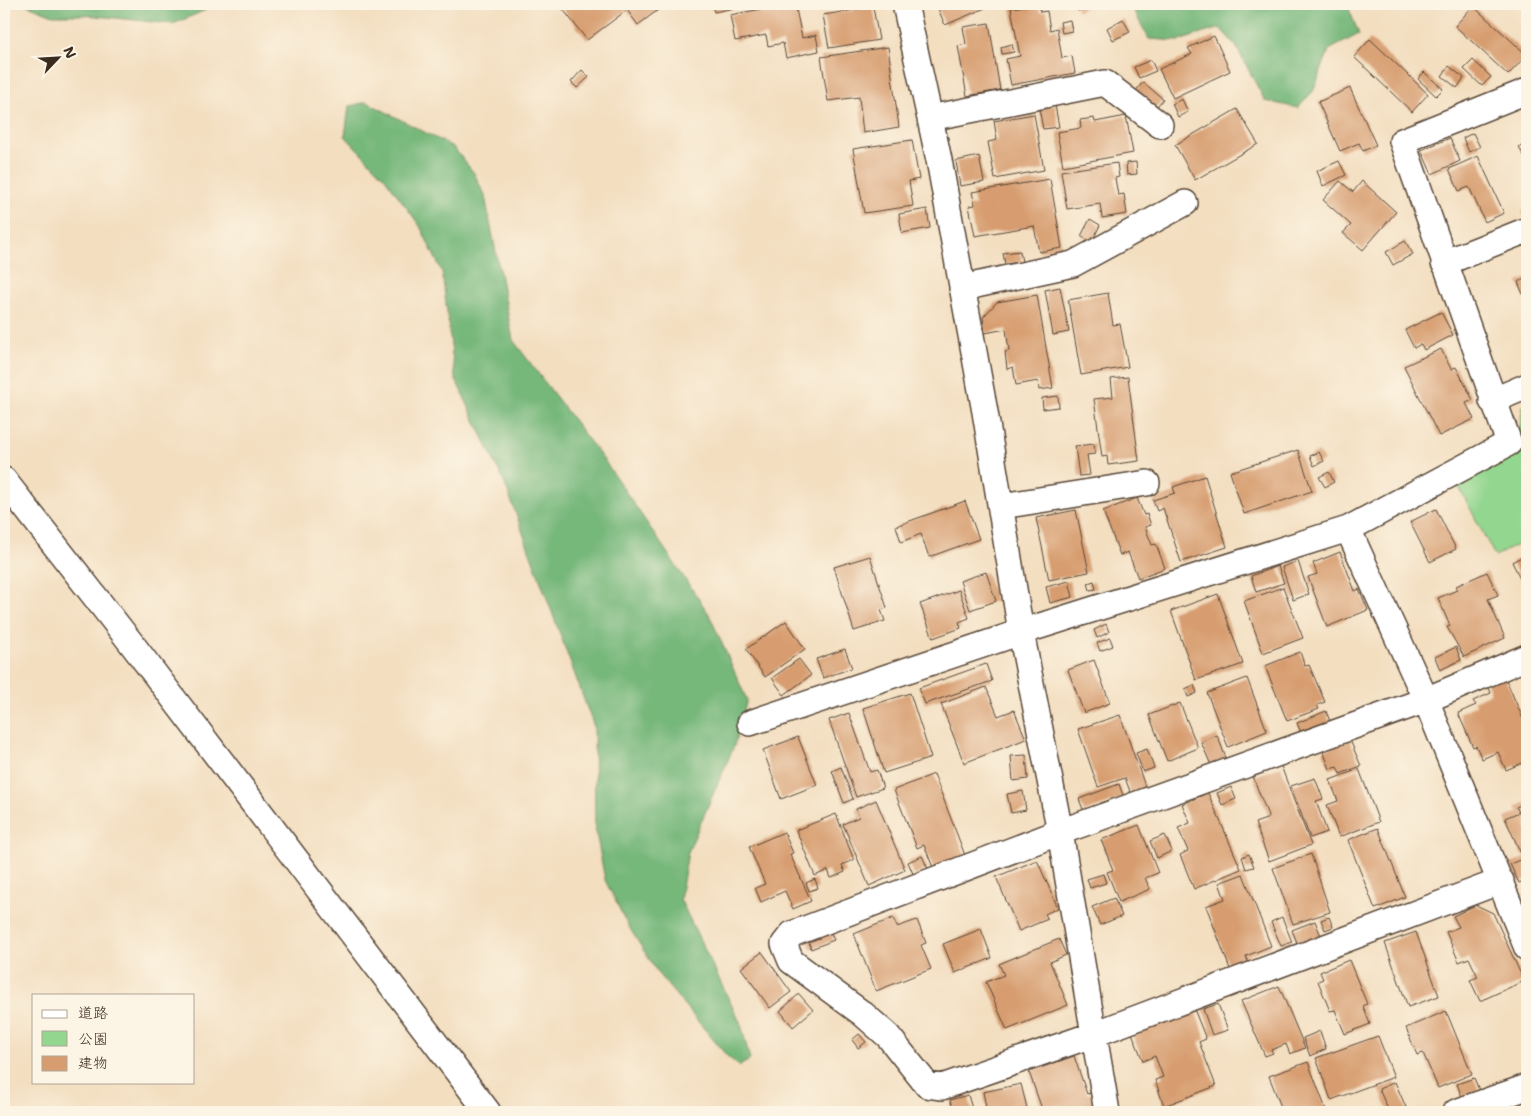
<svg xmlns="http://www.w3.org/2000/svg" width="1531" height="1116" font-family="'Shantell Sans','Klee One',sans-serif">
	<style>
		.green { fill: #93d68f; stroke: #678056 }
		.forest { fill: #76b77a; stroke: #58704c }
		.building { fill: #d79d70 }
		.lines { fill: none; stroke-linecap: round; stroke-linejoin: round }
		.street-casing { stroke: #574536; stroke-width: 28 }
		.street { stroke: #fff; stroke-width: 25 }
	</style>
	<rect width="100%" height="100%" fill="#fcf5e5"/>
	<filter id="ink" filterUnits="userSpaceOnUse"><feTurbulence type="fractalNoise" baseFrequency=".02" numOctaves="2"/><feDisplacementMap in="SourceGraphic" scale="10" xChannelSelector="R" yChannelSelector="G"/><feConvolveMatrix kernelMatrix="1 2 1 2 8 2 1 2 1" color-interpolation-filters="sRGB"/></filter>
	<filter id="wash" filterUnits="userSpaceOnUse"><feTurbulence type="fractalNoise" baseFrequency=".0096" numOctaves="4" result="noise"/><feDisplacementMap in="SourceGraphic" scale="20" xChannelSelector="R" yChannelSelector="G"/><feGaussianBlur stdDeviation="1.12" result="paint"/><feColorMatrix in="noise" values="0 0 0 0 0 0 0 0 0 0 0 0 0 0 0 0 0 1.4 0 .05"/><feComposite in="paint" operator="in"/></filter>
	<g filter="url(#wash)">
		<rect width="100%" height="100%" fill="#f3dec0"/>
		<path class="green" d="M1527 404V540L1495 556 1458 485 1516 453 1523 406Z"/>
		<path class="forest" d="M25 4H207L206 10 173 24 86 15H53Z
			M1130 4H1347L1359 34 1329 50 1314 90 1298 108 1265 101 1236 46 1220 28 1178 41 1149 39Z
			M367 102 453 147 474 173 485 196 513 340 606 463 709 614 747 700 734 746 688 852 680 899 741 1024 750 1060 739 1066 727 1056 659 975 627 924 605 880 595 827 594 727 505 484 455 378 442 272 420 226 385 178 345 136 349 106Z"/>
		<g id="blocks">
			<path class="building" d="M568 4H666L638 25 627 10 587 40 562 8Z
				M712 4H749L750 5 714 12Z
				M788 4H795L802 38 816 35 819 51 786 58 783 43 768 46 766 35 735 41 730 15Z
				M936 4H989L990 6 945 25Z
				M1039 4 1040 12 1047 11 1050 30 1057 28 1062 58 1072 56 1075 73 1011 85 1006 59 1020 56 1011 8Z
				M1075 4H1093L1078 11Z
				M1473 6 1527 55 1508 75 1455 26Z
				M873 7 879 40 829 48 823 15Z
				M1123 19 1130 32 1113 40 1107 28Z
				M1070 20 1072 31 1062 33 1060 22Z
				M989 23 1000 90 967 96 958 46 966 44 963 27Z
				M1214 36 1230 71 1173 98 1159 69 1192 54 1188 48Z
				M1370 39 1428 94 1412 112 1354 57Z
				M1012 44 1014 52 1002 54 1001 47Z
				M888 47 899 127 863 133 859 97 828 101 821 57Z
				M1151 60 1156 71 1139 78 1134 67Z
				M1473 60 1491 77 1482 86 1464 69Z
				M1449 66 1464 78 1457 88 1442 76Z
				M582 70 589 77 577 88 571 82Z
				M1424 72 1443 89 1436 96 1418 79Z
				M1143 82 1163 99 1154 110 1134 93Z
				M1350 88 1376 145 1363 151 1359 143 1340 151 1318 102Z
				M1182 99 1188 112 1178 117 1172 104Z
				M1055 105 1059 127 1043 129 1039 108Z
				M1237 109 1258 144 1195 180 1175 145Z
				M1034 114 1044 170 995 179 988 142 997 140 994 121Z
				M1126 116 1133 153 1063 166 1057 132 1081 128 1080 120 1094 118 1095 122Z
				M1473 133 1480 147 1469 152 1463 138Z
				M1450 138 1460 161 1432 174 1421 150Z
				M912 140 919 179 909 181 913 206 864 213 853 149Z
				M1527 143V160L1519 148Z
				M979 156 984 182 960 186 956 161Z
				M1478 156 1504 213 1485 222 1469 187 1459 191 1449 169Z
				M1339 161 1346 175 1323 186 1317 171Z
				M1136 162 1137 174 1127 175 1126 163Z
				M1117 163 1119 177 1115 178 1118 195 1124 194 1127 214 1102 218 1100 204 1067 209 1061 171Z
				M1050 179 1062 248 1039 252 1034 226 975 236 969 206 975 205 972 192Z
				M1340 181 1353 192 1362 181 1396 212 1363 250 1343 233 1351 225 1323 200Z
				M927 209 930 228 902 233 899 214Z
				M1527 209V218L1525 219 1522 211Z
				M1090 219 1100 225 1092 242 1081 236Z
				M1405 241 1413 254 1393 265 1386 252Z
				M1020 251 1022 262 1005 264 1003 253Z
				M1527 278V304L1518 282Z
				M1060 287 1069 332 1053 335 1045 290Z
				M1108 293 1113 325 1120 324 1128 367 1081 375 1068 300Z
				M1037 295 1053 388 1039 390 1038 381 1016 385 1013 367 1007 369 1005 352 1009 351 1006 329 985 333 983 317 997 302Z
				M1441 312 1453 335 1424 350 1421 344 1414 348 1405 330Z
				M1441 349 1451 369 1456 367 1473 400 1466 403 1474 419 1439 436 1404 366Z
				M1128 377 1139 461 1108 465 1107 456 1102 457 1094 399 1113 397 1111 379Z
				M1058 396 1059 407 1043 409 1042 398Z
				M1094 444 1095 454 1087 455 1090 475 1079 476 1075 446Z
				M1298 450 1312 491 1244 514 1230 472Z
				M1319 452 1324 461 1314 466 1310 456Z
				M1329 472 1334 482 1325 487 1319 477Z
				M1205 476 1227 547 1181 562 1163 508 1157 511 1153 500 1175 493 1173 487Z
				M1137 498 1144 515 1147 514 1151 525 1145 527 1152 545 1156 544 1165 568 1138 578 1128 552 1120 555 1103 511Z
				M965 501 979 539 929 557 921 534 901 542 896 526Z
				M1436 509 1456 549 1430 562 1410 522Z
				M1076 510 1089 572 1049 580 1036 518Z
				M1340 552 1355 591 1359 589 1368 610 1327 627 1308 577 1317 574 1313 563Z
				M1527 554V592L1512 562Z
				M870 556 887 608 881 610 885 621 854 631 834 567Z
				M1298 561 1309 594 1293 600 1282 567Z
				M1278 566 1284 583 1256 592 1251 576Z
				M986 572 996 601 970 610 960 581Z
				M1487 572 1498 595 1488 599 1505 638 1464 657 1447 627 1450 626 1438 598 1457 590 1456 586Z
				M1069 581 1073 597 1050 603 1046 587Z
				M1094 581 1096 589 1090 590 1088 583Z
				M1283 587 1303 638 1263 653 1244 601Z
				M959 590 969 618 959 622 961 628 933 638 920 604Z
				M1218 594 1243 664 1196 680 1171 611Z
				M786 621 805 649 765 677 746 649Z
				M1106 624 1109 632 1097 638 1094 630Z
				M1110 638 1113 646 1100 651 1097 643Z
				M1456 647 1461 660 1440 670 1435 657Z
				M845 649 852 668 823 678 816 659Z
				M1300 652 1305 666 1309 665 1325 702 1317 705 1319 709 1287 721 1265 666Z
				M799 659 811 675 784 695 772 678Z
				M1094 660 1110 703 1084 713 1068 670Z
				M986 664 992 681 925 704 919 688Z
				M1504 675 1527 728V761L1506 770 1498 752 1482 759 1476 746 1473 747 1458 713 1476 705 1473 701 1491 693 1487 683Z
				M1247 678 1267 731 1228 747 1207 693Z
				M1194 685 1197 693 1188 697 1185 689Z
				M986 687 998 716 1014 710 1026 739 964 763 941 704Z
				M910 693 931 758 884 773 863 708Z
				M1180 703 1198 748 1167 761 1149 715Z
				M1326 711 1331 724 1302 735 1297 723Z
				M849 713 870 772 877 770 883 788 856 797 829 720Z
				M1120 715 1146 789 1131 794 1125 778 1098 787 1078 729Z
				M1217 735 1226 758 1211 765 1201 742Z
				M798 737 817 785 781 799 763 750Z
				M1350 740 1361 766 1340 774 1337 767 1330 769 1323 751Z
				M1147 749 1154 768 1143 772 1136 753Z
				M1026 755 1028 779 1013 781 1011 756Z
				M1281 766 1311 845 1269 861 1255 823 1269 818 1253 777Z
				M841 767 853 799 844 803 832 771Z
				M1359 769 1379 822 1339 837 1327 805 1338 801 1330 780Z
				M934 774 966 858 934 870 924 845 917 848 894 790Z
				M1315 778 1323 799 1316 801 1327 832 1310 838 1291 786Z
				M1119 784 1124 798 1084 812 1079 799Z
				M1231 787 1236 799 1222 805 1217 793Z
				M1023 791 1026 810 1011 813 1007 794Z
				M1208 793 1241 869 1194 889 1180 855 1188 851 1178 828 1190 823 1182 804Z
				M876 800 905 870 869 886 843 824 859 817 856 809Z
				M1527 802V854L1522 856 1505 818 1519 812 1516 807Z
				M836 814 854 860 842 865 845 872 831 878 828 870 815 876 796 830Z
				M1139 825 1158 873 1145 878 1150 889 1119 902 1107 872 1113 870 1101 840Z
				M1378 828 1405 897 1375 909 1348 840Z
				M784 832 793 853 790 854 811 901 793 909 785 891 761 902 755 888 765 884 749 847Z
				M1165 835 1172 851 1157 858 1150 841Z
				M1249 854 1254 867 1246 869 1242 857Z
				M1311 854 1330 912 1293 924 1273 868Z
				M922 856 928 869 914 876 908 862Z
				M1527 857V879L1519 883 1510 864Z
				M1037 860 1058 908 1045 914 1048 919 1019 931 996 877Z
				M1103 874 1106 883 1090 888 1087 879Z
				M1243 874 1271 946 1246 956 1248 962 1230 969 1206 906 1225 899 1219 883Z
				M815 879 818 888 809 891 806 883Z
				M1114 898 1122 916 1100 925 1092 907Z
				M1476 905 1493 913 1524 981 1480 1001 1470 980 1478 977 1469 958 1459 962 1446 932 1459 927 1453 916Z
				M1282 917 1292 942 1281 946 1271 922Z
				M1329 917 1333 927 1325 930 1321 920Z
				M893 918 897 927 917 920 926 943 921 945 931 969 876 991 854 934Z
				M1315 921 1321 936 1298 945 1292 930Z
				M981 929 992 958 955 973 943 944Z
				M830 931 834 940 811 949 808 939Z
				M1416 932 1439 996 1408 1007 1385 943Z
				M1059 939 1066 955 1050 962 1068 1005 1007 1030 986 982 1004 975 999 964Z
				M762 952 791 992 770 1008 741 968Z
				M1349 960 1367 1004 1363 1006 1370 1024 1345 1034 1335 1010 1330 1011 1318 981 1323 979 1320 972Z
				M1279 986 1305 1048 1290 1054 1286 1044 1271 1050 1273 1053 1265 1056 1241 1001Z
				M799 994 813 1010 793 1027 780 1011Z
				M1218 1004 1228 1030 1212 1035 1203 1009Z
				M1194 1009 1206 1039 1199 1042 1216 1086 1164 1106 1155 1080 1163 1077 1155 1056 1143 1061 1132 1033Z
				M1446 1011 1472 1074 1438 1088 1423 1053 1417 1055 1406 1028Z
				M1320 1031 1326 1049 1310 1056 1303 1038Z
				M859 1034 866 1042 858 1048 852 1040Z
				M1378 1036 1394 1077 1331 1100 1316 1058Z
				M1074 1056 1087 1094 1090 1093 1094 1106 1087 1108 1089 1112H1043L1029 1072Z
				M1308 1062 1327 1112H1283L1269 1076Z
				M1474 1078 1479 1090 1462 1097 1457 1084Z
				M1395 1082 1408 1112H1389L1379 1089Z
				M1021 1084 1028 1112H987L983 1092Z
				M968 1095 973 1112H954L950 1100Z
				M1527 1104V1112H1518L1517 1109Z"/>
		</g>
	</g>
	<g filter="url(#ink)">
		<use href="#blocks" fill-opacity="0" stroke="#574536" stroke-width="1"/>
		<g class="lines">
			<g class="street-casing">
				<path id="street" d="M905 4 939 160 985 412 1021 632 1060 832 1107 1112
					M930 118 1105 83 1160 125
					M1444 263 1527 230
					M962 288 1073 264 1185 203
					M1492 401 1527 386
					M4 480 132 644 488 1112
					M1001 506 1147 483
					M1348 529 1426 700 1527 948
					M750 723 1021 632 1348 529 1509 443 1402 141 1527 91
					M1501 881 1092 1035 942 1087 927 1085 888 1036 863 1014 791 961 784 944 792 934 1060 832 1426 700 1527 657
					M1456 1112 1527 1087"/>
			</g>
			<use href="#street" class="street"/>
		</g>
	</g>
	<rect width="1531" height="1116" fill="none" stroke="#fcf5e5" stroke-width="20"/>
	<rect x="32" y="994" width="162" height="90" fill="#fcf5e5" stroke="#afa495"/>
	<rect x="42" y="1010" width="25" height="8" fill="#ffffff" stroke="#afa495"/>
	<text x="78" y="1018" font-size="15" fill="#3b2a1e">道路</text>
	<rect x="42" y="1031" width="25" height="15" fill="#93d68f" stroke="#afa495"/>
	<text x="78" y="1044" font-size="15" fill="#3b2a1e">公園</text>
	<rect x="42" y="1056" width="25" height="15" fill="#d79d70" stroke="#afa495"/>
	<text x="78" y="1068" font-size="15" fill="#3b2a1e">建物</text>
	<g transform="translate(58 58) rotate(65)" stroke="#fcf5e5" stroke-width="4" paint-order="stroke">
	<path d="M0-4L9 19L0 12L-9 19Z" fill="#3b2a1e"/>
	<text y="-8" font-size="14" font-weight="bold" text-anchor="middle" fill="#3b2a1e">N</text>
	</g>
</svg>
